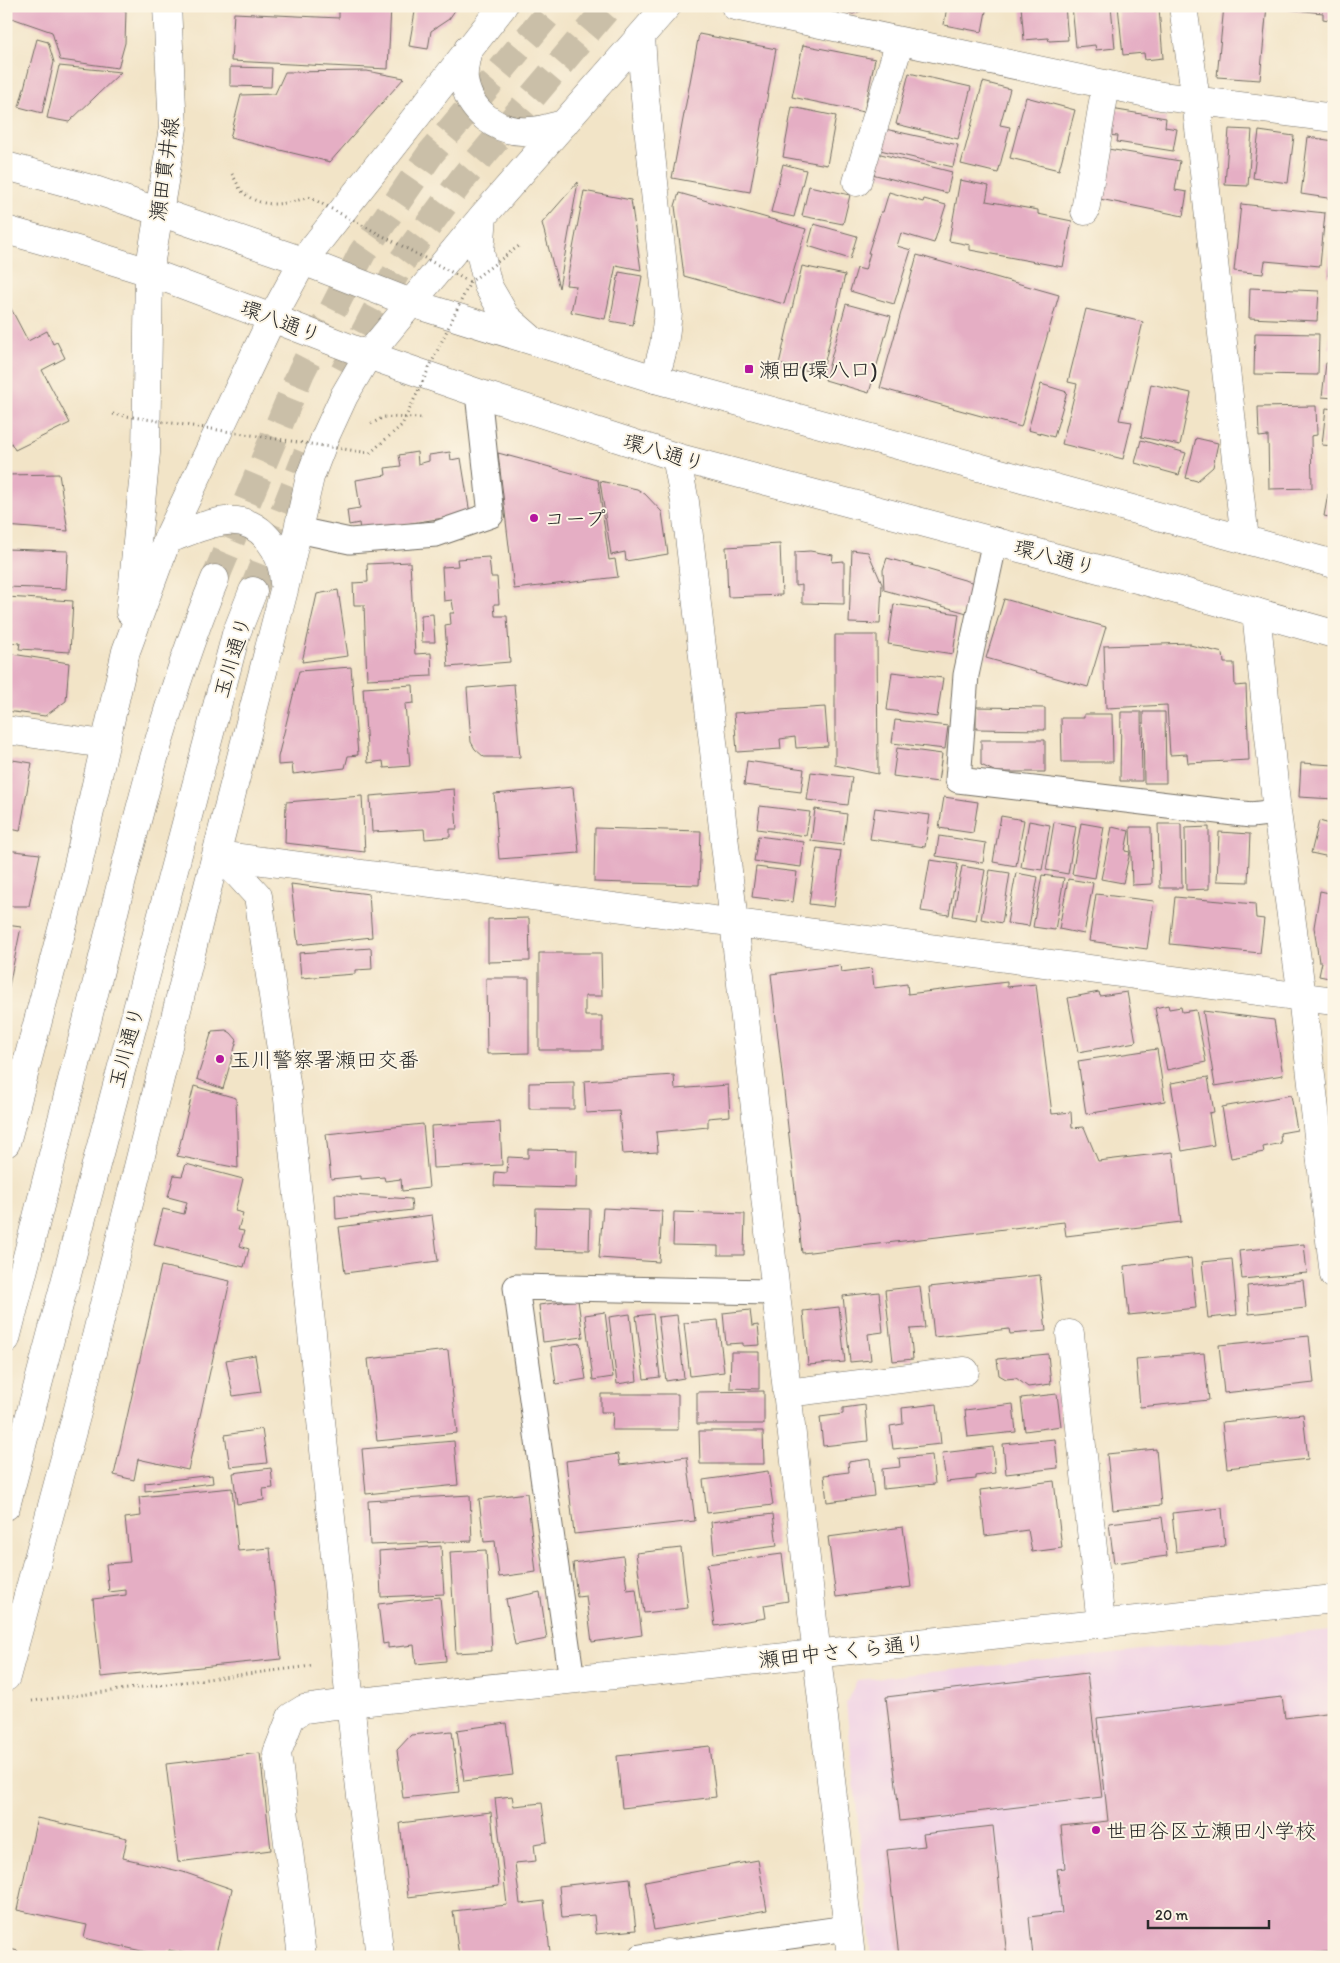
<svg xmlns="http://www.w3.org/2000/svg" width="1340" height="1963" font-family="Itim,'Klee One',sans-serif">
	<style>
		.built { fill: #f0d0e5 }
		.building { fill: #e5aec4 }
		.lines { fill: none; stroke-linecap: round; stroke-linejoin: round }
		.highway-tunnel { stroke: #cabfa8; stroke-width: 28; stroke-dasharray: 28 14; stroke-linecap: butt }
		.lane-casing { stroke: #716c62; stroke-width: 27 }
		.street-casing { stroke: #716c62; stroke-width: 29 }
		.secondary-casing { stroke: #716c62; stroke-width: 29 }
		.primary-casing { stroke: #716c62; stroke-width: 29 }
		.highway-casing { stroke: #716c62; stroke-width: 29 }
		.path { stroke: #716c62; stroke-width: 3; stroke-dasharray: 1 4; stroke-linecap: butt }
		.lane { stroke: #fff; stroke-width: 25 }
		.street { stroke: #fff; stroke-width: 28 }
		.secondary { stroke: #fff; stroke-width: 28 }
		.primary { stroke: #fff; stroke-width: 28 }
		.highway { stroke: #fff; stroke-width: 28 }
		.path-bridge { stroke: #716c62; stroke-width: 3; stroke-dasharray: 1 4; stroke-linecap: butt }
		.poi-dot { fill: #b5179e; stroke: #fcf5e5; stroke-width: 2 }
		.labels { text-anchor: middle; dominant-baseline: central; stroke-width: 4; stroke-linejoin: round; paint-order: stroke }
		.street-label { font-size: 21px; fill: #2b2b2b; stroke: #fcf5e5 }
		.poi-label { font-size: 21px; fill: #2b2b2b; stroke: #fcf5e5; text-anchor: start }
	</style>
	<rect width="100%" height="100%" fill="#fcf5e5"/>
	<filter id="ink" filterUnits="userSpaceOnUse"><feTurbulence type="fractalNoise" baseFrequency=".02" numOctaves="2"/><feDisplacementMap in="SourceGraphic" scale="10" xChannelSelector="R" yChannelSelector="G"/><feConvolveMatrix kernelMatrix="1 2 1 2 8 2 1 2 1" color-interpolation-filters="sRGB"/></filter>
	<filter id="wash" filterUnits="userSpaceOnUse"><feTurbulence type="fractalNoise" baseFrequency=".0096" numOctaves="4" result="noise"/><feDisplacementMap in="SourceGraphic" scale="20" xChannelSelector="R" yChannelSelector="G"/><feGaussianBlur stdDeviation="1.12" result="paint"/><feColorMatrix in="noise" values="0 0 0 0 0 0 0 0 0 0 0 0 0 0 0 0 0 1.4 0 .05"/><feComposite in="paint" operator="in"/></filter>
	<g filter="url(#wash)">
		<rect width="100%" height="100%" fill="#f2e4c7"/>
		<path class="built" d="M1331 1630 1334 1632V1957H872L846 1703 857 1680Z"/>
		<g id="blocks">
			<path class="building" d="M6 6H116L126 11 125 43 118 68 60 60 52 32 6 16Z
				M339 6H391L388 69 231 61 234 13 339 18Z
				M416 6H458L449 19 431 31 428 49 409 46Z
				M825 6H874L853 14Z
				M947 6H987L982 32 944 25Z
				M1021 6H1065L1068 40 1049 41 1048 38 1024 40Z
				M1072 6H1111L1115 48 1096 50 1095 45 1076 47Z
				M1118 6H1134V10L1159 8 1163 58 1145 60 1144 53 1123 55Z
				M1224 6H1267L1260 80 1217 77Z
				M1277 6H1334V21L1323 19V13L1276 8Z
				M699 34 776 49 750 192 672 178Z
				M37 39 48 42 54 62 42 113 19 107Z
				M803 45 875 59 864 112 792 97Z
				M59 66 121 72 69 122 47 118Z
				M230 67 272 68 271 87 230 86Z
				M367 71 404 78 330 162 230 138 241 95 275 94 285 72Z
				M909 73 971 87 958 139 896 124Z
				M983 82 1010 89 1000 125 1010 127 998 173 961 164Z
				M1026 97 1075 110 1059 170 1010 158Z
				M792 107 836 116 827 165 783 157Z
				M1111 109 1166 118 1165 127 1177 129 1173 151 1117 142 1118 136 1107 135Z
				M885 129 958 145 953 167 880 150Z
				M1229 129 1252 130 1248 186 1225 185Z
				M1259 131 1294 136 1288 183 1253 178Z
				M1308 137 1334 141V199L1301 194Z
				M1108 149 1180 161 1175 190 1187 192 1183 216 1100 199Z
				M877 153 952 172 947 193 872 174Z
				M783 164 806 170 794 217 771 212Z
				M960 180 989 186 986 201 1038 210V214L1072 221 1063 267 970 250V245L949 241Z
				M578 182 559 288 542 223Z
				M809 186 850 195 843 224 802 216Z
				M584 191 631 200 641 270 616 265 605 319 571 312 576 286 566 285Z
				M889 192 923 202 924 199 946 205 934 243 901 233 897 246 911 250 894 304 850 291 857 268 865 270 870 253H868L881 212H883Z
				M679 193 806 229 784 304 684 276 675 206Z
				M1241 204 1325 213 1320 266 1265 261 1263 274 1234 271Z
				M814 224 857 236 850 259 808 246Z
				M1332 226H1334V276H1328Z
				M917 255 1059 295 1021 427 880 388Z
				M802 266 845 275 822 374 779 364Z
				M619 272 642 276 633 325 610 321Z
				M1250 288 1319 291 1317 321 1249 318Z
				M6 299 28 341 47 331 53 344 57 342 65 358 42 370 70 423 15 450 6 434Z
				M846 304 891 316 869 393 825 380Z
				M1086 309 1143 322 1119 420 1132 422 1123 459 1062 444 1077 384 1068 382Z
				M1332 311H1334V348H1329Z
				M1255 333 1319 334 1318 375 1254 374Z
				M1326 363 1334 364V398L1322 397Z
				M1041 384 1067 392 1054 437 1028 430Z
				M1151 384 1191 393 1180 445 1141 437Z
				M1316 406 1317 435 1311 436 1312 488 1269 489 1268 436 1259 437 1258 407Z
				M1326 408 1334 409V446L1322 445Z
				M1196 438 1218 443 1213 467 1197 481 1186 478Z
				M1141 440 1186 453 1179 475 1135 463Z
				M417 452 418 464 429 461V455L450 452 451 460 461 458 470 514 360 531 359 523 349 525 347 510 360 508 356 480 386 475 385 468 401 466 399 455Z
				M498 453 598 480 609 560 615 559 618 577 514 589Z
				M1333 465H1334V490H1329Z
				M59 474 68 531 6 526V475Z
				M600 481 637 489 645 494 662 512 668 554 626 561 625 552 611 555Z
				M1328 494 1334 495V518L1324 516Z
				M780 544 782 595 728 597 726 547Z
				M6 549 68 551 66 589 6 587Z
				M852 550 868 552 882 584 880 624 849 623Z
				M810 551 833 555 832 562 844 561V604L802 603V585L795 586V552Z
				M489 557 491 577H497L499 604H494L495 616H507L510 662 448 667 445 625 451 624 450 613H454L452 600 444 601 442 567 458 566 457 559Z
				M887 558 975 583 967 613 884 590 883 570Z
				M410 562 415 654 431 653 432 676 367 679 364 605H354L353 583 368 582 367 564Z
				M338 590 348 656 302 662 317 594Z
				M6 597 73 601 70 652 19 649 20 643 6 642Z
				M1004 599 1106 627 1088 687 986 658Z
				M894 604 959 614 953 654 888 644Z
				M433 614 435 642H422L421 615Z
				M835 635H877L878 774 835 765Z
				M1190 643V645L1223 653 1224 663H1234L1235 686 1246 685 1249 760 1188 763 1187 754 1170 755 1167 705 1106 708 1104 646Z
				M6 653 69 663 66 701 45 716 6 711Z
				M351 667 358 755 348 756 345 768 293 774 292 764 278 765V757L299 671Z
				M892 672 943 678 937 717 887 710Z
				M514 684 520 757H484L475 749 471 742 467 688Z
				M413 685 414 703 405 704 410 766 384 768 383 761 368 763 363 688Z
				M825 707 828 746 796 748 795 737 780 739 781 749 737 752 734 713Z
				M976 707 1045 708V730L976 729Z
				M1121 712H1141L1142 781H1120Z
				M1143 712H1165L1166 783H1144Z
				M1084 714H1112L1113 762H1062L1061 718H1084Z
				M895 720 948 726 945 749 892 743Z
				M981 740H1045V772H996L981 765Z
				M897 748 942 754 938 782 893 776Z
				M6 759 32 763 20 831 6 828Z
				M747 761 804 769 801 792 744 785Z
				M1301 763 1334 765V799L1299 797Z
				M811 772 852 777 848 805 807 800Z
				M573 787 579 853 499 859 494 794Z
				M454 789 457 829H450V837L425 839 424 829 372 832 370 796Z
				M362 796 365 852 285 843 286 802Z
				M944 797 978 802 973 833 939 828Z
				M760 806 810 812 806 836 757 829Z
				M875 808 930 815 925 847 870 839Z
				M815 809 847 814 843 845 811 841Z
				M1001 816 1024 820 1016 866 993 862Z
				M1029 821 1050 825 1042 870 1021 867Z
				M1319 821 1334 825V858L1311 853Z
				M1054 822 1076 826 1068 874 1046 870Z
				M1081 823 1104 827 1095 878 1072 874Z
				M1158 824H1181L1182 888H1160Z
				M1112 827 1129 831 1125 851 1130 852 1123 883 1101 879Z
				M1130 827H1151L1152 884 1132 885Z
				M1209 827V889L1186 890 1185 828Z
				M595 828 701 831 699 885 594 882Z
				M1219 832 1250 834 1248 882 1217 881Z
				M758 836 804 842 801 867 754 861Z
				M939 836 986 843 983 863 936 856Z
				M817 848 841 851 834 907 809 904Z
				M6 850 40 854 29 906H6Z
				M930 860 958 864 949 915 921 911Z
				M962 866 985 870 976 920 953 916Z
				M756 867 797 872 793 902 752 897Z
				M990 870 1010 873 1002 923 981 919Z
				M1016 873 1038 877 1029 926 1007 923Z
				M1042 875 1064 878 1055 930 1033 927Z
				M1068 879 1093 883 1084 934 1059 929Z
				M291 884 369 894 372 937 298 945Z
				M1320 891 1334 894V979L1319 976 1322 962H1319L1314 927Z
				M1096 894 1154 901 1147 949 1089 941Z
				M1175 897 1255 904 1256 918 1264 919 1260 953 1170 944Z
				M529 918 530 961 488 962V919Z
				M6 925 21 927 8 991H6Z
				M371 948 372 969 355 970V974L301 978 299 953Z
				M539 953H601L602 996H585V1016H602V1050H539Z
				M840 965 841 972 872 968 874 988 907 984 908 994 1007 982V987L1036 984 1052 1114 1071 1112 1072 1128 1084 1127 1098 1161 1173 1152 1181 1222 1066 1236 1064 1222 802 1253 771 974Z
				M486 978H529V1053L487 1054Z
				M1099 992 1100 996 1127 992 1136 1042 1078 1052 1068 998Z
				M1168 1005 1169 1009 1181 1007 1182 1012 1196 1010 1206 1062 1167 1070 1155 1008Z
				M1203 1011 1274 1020 1283 1075 1215 1086Z
				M226 1030 231 1033 237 1040 223 1089 197 1079 212 1031Z
				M1334 1034V1066H1333L1329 1035Z
				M1157 1049 1165 1101 1086 1114 1078 1061Z
				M674 1075 675 1089 728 1085 730 1116 708 1118V1127L656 1132 658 1152 623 1154 619 1111 586 1113 584 1081Z
				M1208 1077 1214 1112 1209 1113 1214 1145 1182 1151 1171 1083Z
				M574 1082V1109H529V1083Z
				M194 1086 236 1098 238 1168 177 1156Z
				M1291 1095 1297 1130 1280 1133 1281 1143 1263 1147 1264 1152 1231 1158 1222 1107Z
				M500 1122 502 1165 433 1168 431 1126Z
				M423 1124 429 1188 402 1191 401 1179 385 1181 384 1177 361 1179V1176L331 1179 326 1134Z
				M528 1149 577 1150 576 1188 494 1186 495 1172 507 1173 508 1157 528 1158Z
				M186 1164 243 1179 235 1211 243 1213 238 1230 244 1231 240 1246 249 1249 244 1267 154 1245 163 1209 184 1214 187 1202 168 1197 174 1175 182 1176Z
				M335 1194 411 1199 412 1210 336 1219Z
				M536 1208 590 1209 589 1250 535 1249Z
				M603 1208 662 1211 659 1262 599 1258Z
				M674 1212 745 1214 744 1255H718V1246L673 1245Z
				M432 1215 438 1261 345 1273 339 1227Z
				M1304 1244 1307 1273 1242 1279 1239 1251Z
				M1191 1258 1196 1308 1129 1315 1124 1266Z
				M1232 1259 1237 1315 1208 1318 1202 1262Z
				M161 1266 230 1281 188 1470 138 1459 134 1480 114 1475Z
				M1040 1275 1046 1331 1010 1334 1009 1329 934 1337 929 1287Z
				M1303 1280 1306 1308 1249 1314 1247 1286Z
				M920 1286 925 1328 910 1329 913 1359 893 1361 885 1290Z
				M879 1292 883 1332 868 1334 871 1360 850 1362 843 1296Z
				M578 1300 583 1337 543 1342 539 1305Z
				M839 1307 845 1362 808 1365 803 1311Z
				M750 1310 752 1326 758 1325 760 1345 743 1346V1343L726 1344 723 1313Z
				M605 1312 613 1377 593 1380 585 1315Z
				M630 1314 637 1381 617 1384 609 1317Z
				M653 1314 660 1377 644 1379 636 1316Z
				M677 1315 684 1378 666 1381 658 1317Z
				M718 1320 724 1372 690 1376 684 1323Z
				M1309 1336 1314 1383 1224 1393 1219 1345Z
				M580 1343 586 1379 556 1384 551 1347Z
				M448 1350 457 1433 377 1441 368 1359Z
				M731 1352H759V1389L730 1388Z
				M1204 1353 1209 1400 1140 1407 1136 1359Z
				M1048 1354 1051 1384 1028 1387 1016 1378 1006 1379 999 1375 997 1359Z
				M255 1355 261 1392 233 1396 226 1360Z
				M764 1391V1424H697V1392Z
				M601 1394H678V1430H612L613 1412H601Z
				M1057 1394 1061 1426 1025 1431 1021 1398Z
				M937 1404 941 1444 893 1449 890 1426 903 1424 902 1408Z
				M1013 1404 1016 1432 968 1437 965 1410Z
				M865 1405 868 1441 823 1446 820 1417 843 1414V1408Z
				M1303 1414 1308 1459 1227 1468 1222 1422Z
				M262 1429 267 1463 230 1467 225 1435Z
				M699 1431H763L764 1464H700Z
				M1055 1439 1058 1468 1006 1474 1003 1444Z
				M454 1441 458 1485 366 1494 362 1449Z
				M993 1447 995 1473 976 1476V1479L946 1482 942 1453Z
				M1156 1449 1161 1505 1113 1510 1107 1454Z
				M618 1454 620 1465 687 1457 695 1521 574 1534 566 1461Z
				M932 1455 935 1484 883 1489 882 1469 900 1467 899 1458Z
				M870 1459 874 1496 827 1502 824 1475 849 1472 848 1462Z
				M271 1468 273 1488 263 1489 264 1500 237 1504 233 1473Z
				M768 1471 773 1505 707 1513 703 1480Z
				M212 1475 213 1483 145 1491V1483Z
				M1054 1481 1062 1548 1032 1552 1028 1530 985 1536 980 1490Z
				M232 1488 238 1551 270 1548 281 1659 101 1677 93 1599 126 1595V1590L109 1592 106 1564 130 1562 125 1518 141 1516 139 1497Z
				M527 1493 536 1572 499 1577 495 1541 484 1542 479 1499Z
				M470 1495 472 1541 370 1545 368 1501Z
				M1222 1508 1225 1546 1176 1552 1172 1513Z
				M773 1514 777 1546 714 1554 711 1522Z
				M1162 1517 1167 1556 1114 1563 1109 1523Z
				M903 1527 911 1587 836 1597 828 1537Z
				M441 1546 444 1594 381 1597 379 1551Z
				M681 1548 688 1608 644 1613 636 1553Z
				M486 1550 492 1651 456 1653 450 1552Z
				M782 1554 788 1601 764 1605 766 1618 715 1626 707 1564Z
				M623 1556 627 1590 636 1589 642 1635 592 1642 586 1596 577 1597 573 1563Z
				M540 1592 547 1639 515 1645 506 1599Z
				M440 1597 446 1661 416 1664 414 1645 388 1648V1643L383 1644 378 1604Z
				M1087 1673 1102 1797 900 1821 886 1697Z
				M1282 1697 1285 1718 1334 1712V1951L1280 1957H1033L1029 1917 1062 1913 1057 1869 1065 1868 1061 1826 1108 1821 1097 1718Z
				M506 1723 513 1775 464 1781 457 1730Z
				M452 1731 459 1792 403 1798 397 1750 411 1735Z
				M710 1746 716 1797 622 1808 617 1756Z
				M260 1753 271 1850 178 1862 166 1764Z
				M512 1796 514 1806 542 1803 547 1842 534 1844 536 1861 515 1863 520 1904 544 1901 550 1952 514 1957H459L453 1911 507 1905 495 1798Z
				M491 1812 499 1886 408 1897 400 1823Z
				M37 1818 127 1838 123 1858 183 1872 232 1889 215 1957H202L169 1950 168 1957 84 1938 87 1925 17 1910Z
				M993 1826 1007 1957H899L887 1850 925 1846 923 1834Z
				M758 1860 767 1910 654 1930 645 1881Z
				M630 1878 636 1930 596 1934 594 1915 562 1918 559 1886Z
				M6 1948 18 1951 16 1957H6Z"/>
		</g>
	</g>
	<g filter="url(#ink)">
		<use href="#blocks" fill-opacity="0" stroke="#716c62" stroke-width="1"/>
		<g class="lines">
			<path class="highway-tunnel" d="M344 372 402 261 464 177 609 6
				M215 579 301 372 362 253 431 153 555 6
				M253 591 307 454"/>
			<g class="lane-casing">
				<path id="lane" d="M298 530 350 541 436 534 491 515 478 393
					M995 540 966 675 958 780 1251 815 1277 812
					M572 1680 516 1287 776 1292
					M641 1957 847 1928"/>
			</g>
			<g class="street-casing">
				<path id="street" d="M735 6 1161 96 1334 118
					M1183 6 1196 101 1245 540
					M641 37 645 98 668 313 664 345 655 379
					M857 182 900 41
					M1085 211 1106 84
					M676 457 685 502 734 922 851 1957
					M1256 612 1277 812 1302 997 1334 1275
					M6 730 104 744
					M217 855 1334 1001
					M217 855 237 873 258 896 287 1089 350 1703 380 1957
					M1070 1334 1101 1624
					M787 1393 965 1371
					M667 1953V1957
					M302 1957 277 1753 291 1717 304 1709 350 1703"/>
			</g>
			<g class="secondary-casing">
				<path id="secondary" d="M149 272 173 128 167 6
					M350 1703 1334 1599"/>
			</g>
			<g class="primary-casing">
				<path id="primary" d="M6 166 95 190 303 261
					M6 230 91 254 149 272 272 318"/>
			</g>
			<g class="highway-casing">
				<path id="highway" d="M468 49C466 58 463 70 464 79 468 111 498 134 530 131 541 131 553 126 564 124
					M483 216 480 252 488 286 506 317 530 338
					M303 261 411 303 655 379 1334 564
					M272 318 368 355 478 393 676 457 1148 582 1334 634
					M167 540C185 533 206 523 226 521 262 517 283 552 284 583
					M130 612 146 453 149 272
					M6 1143 73 887 126 651 167 540 272 318 303 261 503 6
					M6 1339C38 1218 68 1098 98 978 131 843 162 707 215 579
					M6 1506 236 634 253 591
					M6 1677 78 1409 199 921 284 590 310 477 326 435 344 396 368 355 483 216 667 6"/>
			</g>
			<path class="path" d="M232 174C236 180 239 190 245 194 264 209 286 204 306 198
				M371 424 384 417 421 418
				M32 1701 311 1666"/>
			<use href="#lane" class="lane"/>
			<use href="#street" class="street"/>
			<use href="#secondary" class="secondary"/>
			<use href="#primary" class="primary"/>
			<use href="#highway" class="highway"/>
			<path class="path-bridge" d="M309 197 470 282
				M113 414 370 453 402 425 470 282 519 246"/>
		</g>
	</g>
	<g class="poi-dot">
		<rect x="744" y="364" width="10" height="10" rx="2.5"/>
		<circle cx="534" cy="518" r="5"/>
		<circle cx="220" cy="1059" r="5"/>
		<circle cx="1096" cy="1830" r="5"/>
	</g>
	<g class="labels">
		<g class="street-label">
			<text transform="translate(164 169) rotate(-82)">瀬田貫井線</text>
			<text transform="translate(281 321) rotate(21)">環八通り</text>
			<text transform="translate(664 452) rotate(17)">環八通り</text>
			<text transform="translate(1055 557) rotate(15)">環八通り</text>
			<text transform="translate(232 657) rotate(-73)">玉川通り</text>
			<text transform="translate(126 1047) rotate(-75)">玉川通り</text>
			<text transform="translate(842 1651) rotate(-6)">瀬田中さくら通り</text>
		</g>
		<g class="poi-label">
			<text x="759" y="369">瀬田(環八口)</text>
			<text x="544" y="518">コープ</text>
			<text x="230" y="1059">玉川警察署瀬田交番</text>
			<text x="1106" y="1830">世田谷区立瀬田小学校</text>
		</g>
	</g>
	<rect width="1340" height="1963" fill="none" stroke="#fcf5e5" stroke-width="25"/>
	<path d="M1148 1920v8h121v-8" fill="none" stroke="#2b2b2b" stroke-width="2.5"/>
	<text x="1155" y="1920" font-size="15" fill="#2b2b2b" stroke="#fcf5e5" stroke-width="4" paint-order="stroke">20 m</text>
</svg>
